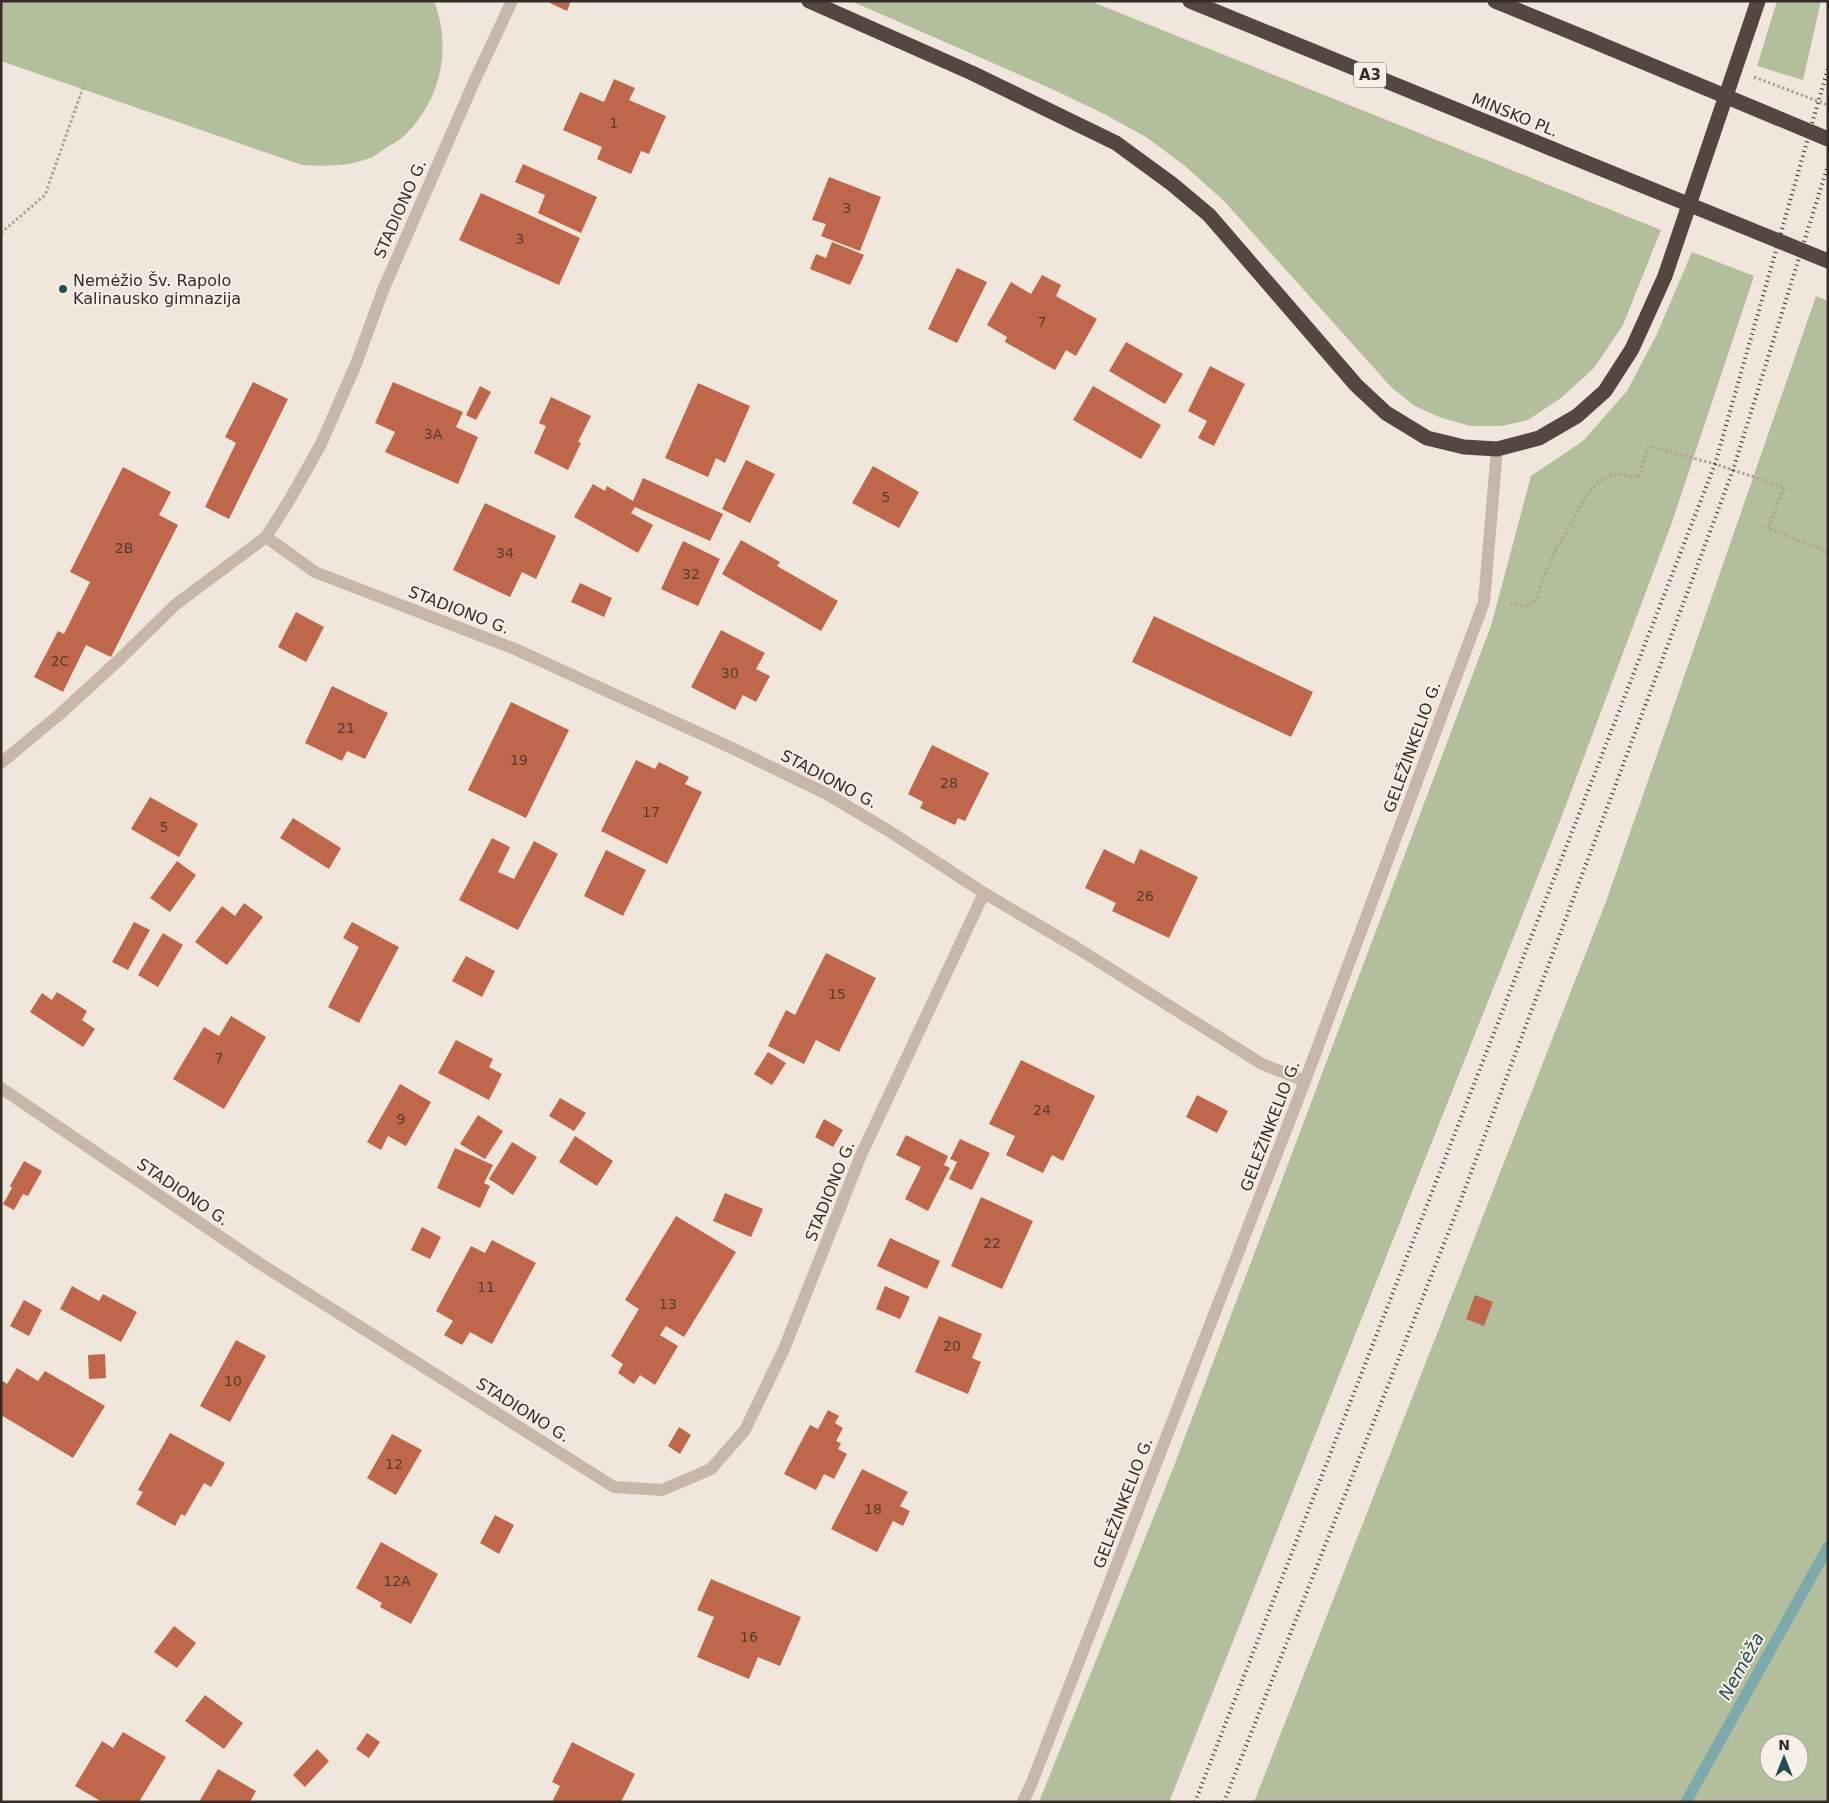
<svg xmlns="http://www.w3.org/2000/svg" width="1829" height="1803" font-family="'DejaVu Sans',sans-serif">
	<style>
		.green { fill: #b3be9c; fill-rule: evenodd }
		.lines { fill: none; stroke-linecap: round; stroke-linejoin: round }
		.stream { stroke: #7ca9ac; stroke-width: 11 }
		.building { fill: #bf674a }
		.path { stroke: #b3a192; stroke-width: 3; stroke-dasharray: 2.5 2.5; stroke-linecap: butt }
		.minor { stroke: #c8b6a8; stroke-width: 12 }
		.highway { stroke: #55463f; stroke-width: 15 }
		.rail { stroke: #352c28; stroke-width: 4; stroke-dasharray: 1 4; stroke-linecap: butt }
		.path-bridge { stroke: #b3a192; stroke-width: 3; stroke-dasharray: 2.5 2.5; stroke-linecap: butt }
		.highway-bridge { stroke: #55463f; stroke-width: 15 }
		.poi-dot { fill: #205054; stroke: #f8f0e7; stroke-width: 2 }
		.labels { text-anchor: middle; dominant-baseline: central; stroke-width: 4; stroke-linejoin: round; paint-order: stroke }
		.number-label { font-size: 14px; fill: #583b30 }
		.shield { fill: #f8f0e7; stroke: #706761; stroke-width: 1 }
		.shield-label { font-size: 15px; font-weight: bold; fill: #352c28 }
		.street-label { font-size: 16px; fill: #352c28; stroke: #f8f0e7 }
		.poi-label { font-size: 16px; fill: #352c28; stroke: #f8f0e7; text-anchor: start }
		.water-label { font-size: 18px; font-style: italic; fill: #205054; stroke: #f8f0e7 }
	</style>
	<rect width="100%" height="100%" fill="#f0e6db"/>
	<path class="green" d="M1 1H434C452 48 441 100 405 135 400 140 392 144 386 148 381 151 376 156 370 158 348 167 325 166 302 165L1 61Z
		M851 1H1090L1661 230 1623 325 1594 368 1561 398 1528 420 1501 426H1470L1439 417 1415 406 1392 388 1224 201 1185 166 1146 137 1104 114 1052 89Z
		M1777 1H1821L1803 80 1757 66Z
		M1692 252 1754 276 1671 525 1563 813 1169 1802H1039L1174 1466 1491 626 1531 476 1583 441 1627 391 1656 336Z
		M1816 296 1828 301V1802H1254L1607 899ZM1769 1743H1799V1773H1769Z"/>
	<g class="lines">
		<path class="stream" d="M1686 1802 1828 1547"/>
	</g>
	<path class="building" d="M551 1H571L567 11 550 3Z
		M614 79 635 88 629 100 666 116 649 154 641 151 631 174 597 159 602 147 563 130 580 92 604 102Z
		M523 164 597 197 581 233 538 213 545 195 515 182Z
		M829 177 881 197 860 251 821 236 826 224 812 220Z
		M481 193 580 238 559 285 459 240Z
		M832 242 864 255 850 285 810 269 816 254 826 258Z
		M957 268 987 282 957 343 928 329Z
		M1042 275 1061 285 1056 296 1097 319 1076 356 1066 350 1055 370 1005 342 1007 337 987 325 1011 282 1031 294Z
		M1126 342 1183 374 1165 404 1109 371Z
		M1210 366 1245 384 1214 446 1198 438 1207 421 1188 411Z
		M253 382 288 399 229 519 205 507 236 443 225 437Z
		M393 382 463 412 456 427 478 437 458 484 385 452 395 432 375 423Z
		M698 383 750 406 725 463 716 458 708 477 665 458Z
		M480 386 491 392 476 420 466 415Z
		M1093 386 1161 425 1141 459 1073 420Z
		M551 397 591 416 578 442 581 443 568 470 534 453 546 426 539 423Z
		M746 460 775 474 750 523 722 509Z
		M873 466 919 492 899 528 852 503Z
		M123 467 171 492 159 515 178 525 111 657 86 645 63 692 34 677 58 631 64 634 90 582 70 572Z
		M643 478 723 514 710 541 635 507 631 513 653 525 638 553 574 517 593 484 605 491 607 486 633 501Z
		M485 503 556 536 536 579 522 572 510 597 453 570Z
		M741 540 780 562 777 566 838 601 821 631 722 574Z
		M683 541 720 559 698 606 661 589Z
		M580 583 612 598 604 617 571 602Z
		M296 612 324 627 306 662 278 647Z
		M1154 616 1313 692 1291 737 1132 662Z
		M721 630 765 653 756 669 770 676 756 702 743 695 735 710 691 687Z
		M332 686 388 713 365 759 347 751 342 761 305 743Z
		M511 702 569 730 526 818 468 790Z
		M932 745 989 773 965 821 958 818 955 825 920 808 923 802 908 794Z
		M636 760 655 769 659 762 689 777 685 784 702 792 667 864 601 831Z
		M150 797 198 824 179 857 131 829Z
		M293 818 341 848 329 869 280 838Z
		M492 838 510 847 498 872 514 879 534 841 558 854 518 930 459 900Z
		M1104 849 1134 864 1140 849 1198 877 1169 938 1112 911 1116 903 1085 888Z
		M606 850 646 870 623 916 584 896Z
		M177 861 196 875 170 912 150 898Z
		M244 903 263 917 227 965 195 942 222 906 235 916Z
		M134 922 150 930 128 970 112 962Z
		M352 922 399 947 359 1023 328 1007 359 947 343 938Z
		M163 933 183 945 158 987 138 975Z
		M826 953 876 978 839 1052 816 1040 804 1064 768 1046 786 1010 795 1015Z
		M466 956 495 971 482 997 452 981Z
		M57 992 87 1011 82 1020 95 1029 83 1047 30 1012 42 993 52 1000Z
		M231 1016 266 1037 224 1109 173 1079 204 1027 219 1036Z
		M456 1040 493 1059 489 1067 502 1074 489 1100 438 1073Z
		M768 1052 786 1063 772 1085 754 1074Z
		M1021 1060 1095 1096 1063 1161 1052 1155 1043 1173 1006 1155 1015 1136 989 1124Z
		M400 1084 431 1102 406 1146 388 1136 381 1150 367 1142Z
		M1197 1095 1228 1111 1217 1133 1186 1117Z
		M560 1098 586 1113 574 1131 549 1116Z
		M478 1115 503 1131 485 1159 460 1144Z
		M824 1119 843 1130 833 1147 815 1137Z
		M906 1135 948 1156 944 1165 950 1168 928 1211 905 1199 921 1167 896 1155Z
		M575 1136 613 1161 597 1186 559 1162Z
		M960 1139 990 1153 972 1190 949 1179 957 1162 950 1159Z
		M512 1142 537 1157 513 1195 489 1179Z
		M455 1148 493 1165 484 1183 490 1186 480 1208 437 1188Z
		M24 1161 42 1171 28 1196 23 1194 14 1210 3 1204 12 1188 10 1186Z
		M725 1193 763 1209 751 1237 713 1221Z
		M981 1197 1033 1221 1002 1289 951 1266Z
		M676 1216 736 1252 684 1337 666 1326 660 1335 678 1346 655 1385 640 1375 634 1384 618 1373 623 1364 611 1356 639 1309 625 1300Z
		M422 1227 441 1237 430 1259 411 1250Z
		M890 1238 940 1261 927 1289 877 1266Z
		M492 1240 536 1263 492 1344 470 1332 462 1345 444 1335 453 1321 436 1311 471 1246 485 1253Z
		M72 1286 99 1301 103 1294 137 1312 121 1342 60 1309Z
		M885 1286 910 1297 900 1319 876 1309Z
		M1475 1295 1493 1302 1484 1326 1466 1319Z
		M24 1300 42 1310 29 1336 10 1326Z
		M939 1316 982 1334 972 1358 981 1362 968 1394 915 1372Z
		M236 1340 266 1356 230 1422 200 1406Z
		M105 1354 106 1378 89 1379 88 1355Z
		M17 1368 38 1381 45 1371 105 1406 73 1458 1 1415V1380L7 1384Z
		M828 1410 839 1416 835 1423 843 1428 836 1441 841 1443 838 1449 847 1454 834 1479 824 1474 816 1490 784 1474 810 1425 818 1429Z
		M679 1427 691 1435 680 1454 668 1446Z
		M170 1433 225 1463 211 1487 204 1483 185 1516 181 1514 175 1526 136 1504 143 1492 138 1490Z
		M392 1434 422 1450 396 1495 367 1478Z
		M862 1469 908 1492 900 1506 910 1511 903 1526 893 1521 877 1552 831 1529Z
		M495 1515 514 1525 499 1554 480 1543Z
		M381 1542 438 1574 411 1624 380 1607 382 1603 356 1588Z
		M711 1579 801 1617 780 1666 758 1657 749 1679 697 1657 714 1617 697 1610Z
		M174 1626 196 1643 177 1668 154 1652Z
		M205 1695 243 1723 224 1749 185 1721Z
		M123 1732 166 1757 139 1802H102L75 1786 102 1741 113 1748Z
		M367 1733 380 1742 369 1758 356 1749Z
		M572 1742 635 1774 621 1802H552L560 1786 552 1782Z
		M317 1749 329 1761 305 1787 293 1775Z
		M218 1769 256 1791 250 1802H199Z"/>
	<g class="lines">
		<path class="path" d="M1 233 45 195 85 82
			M1510 604 1522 606 1534 603 1553 555 1588 493 1600 481 1617 474 1638 478 1649 446 1715 464 1784 487 1768 528 1828 552"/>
		<path class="minor" d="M266 537 315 572 515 649 734 749 827 794 889 831 984 893 1077 948 1262 1064 1305 1081
			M1 763 60 714 120 659 175 605 266 537 290 499 321 444 356 364 383 290 474 82 512 1
			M1 1088 259 1263 614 1487 662 1490 711 1469 745 1430 784 1349 861 1155 984 893
			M1023 1802 1032 1782 1305 1081 1484 602 1497 449"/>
		<path class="highway" d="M809 1 972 73 1116 143 1172 184 1209 215 1356 385 1386 413 1427 438 1464 447 1497 449 1539 438 1577 416 1605 391 1632 349 1665 276 1758 1
			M1190 1 1550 148
			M1495 1 1588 39"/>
		<path class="rail" d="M1195 1802 1715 464 1828 68
			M1224 1802 1456 1213 1733 470 1828 165"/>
		<path class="path-bridge" d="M1754 77 1828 105"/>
		<path class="highway-bridge" d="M1588 39 1828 139
			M1550 148 1828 261"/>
	</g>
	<circle class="poi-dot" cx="63" cy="289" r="5"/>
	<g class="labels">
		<g class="number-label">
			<text x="614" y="123">1</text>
			<text x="847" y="208">3</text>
			<text x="520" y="239">3</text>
			<text x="1042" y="322">7</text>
			<text x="433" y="434">3A</text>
			<text x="886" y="497">5</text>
			<text x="124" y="548">2B</text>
			<text x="505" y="553">34</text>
			<text x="691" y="574">32</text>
			<text x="60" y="661">2C</text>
			<text x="730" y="673">30</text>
			<text x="346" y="728">21</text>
			<text x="519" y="760">19</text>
			<text x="949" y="783">28</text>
			<text x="651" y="812">17</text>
			<text x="164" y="827">5</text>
			<text x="1145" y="896">26</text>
			<text x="837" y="994">15</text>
			<text x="219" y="1058">7</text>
			<text x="1042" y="1110">24</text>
			<text x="401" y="1119">9</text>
			<text x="992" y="1243">22</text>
			<text x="486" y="1287">11</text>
			<text x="668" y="1304">13</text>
			<text x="952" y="1346">20</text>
			<text x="233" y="1381">10</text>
			<text x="394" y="1464">12</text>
			<text x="873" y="1509">18</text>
			<text x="397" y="1581">12A</text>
			<text x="749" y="1637">16</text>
		</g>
		<rect class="shield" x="1354" y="62.5" width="32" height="25" rx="4"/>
		<g class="shield-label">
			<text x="1370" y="75">A3</text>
		</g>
		<g class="street-label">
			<text transform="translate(1515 115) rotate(22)">MINSKO PL.</text>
			<text transform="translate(400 209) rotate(-66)">STADIONO G.</text>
			<text transform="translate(459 610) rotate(21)">STADIONO G.</text>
			<text transform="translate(1412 747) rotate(-70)">GELEŽINKELIO G.</text>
			<text transform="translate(829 779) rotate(28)">STADIONO G.</text>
			<text transform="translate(1270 1126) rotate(-69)">GELEŽINKELIO G.</text>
			<text transform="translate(830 1191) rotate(-68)">STADIONO G.</text>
			<text transform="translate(183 1192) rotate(34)">STADIONO G.</text>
			<text transform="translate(523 1410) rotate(32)">STADIONO G.</text>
			<text transform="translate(1123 1503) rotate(-69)">GELEŽINKELIO G.</text>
		</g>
		<g class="poi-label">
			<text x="73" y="280">Nemėžio Šv. Rapolo<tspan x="73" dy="18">Kalinausko gimnazija</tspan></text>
		</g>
		<g class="water-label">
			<text transform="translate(1741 1666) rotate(-61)">Nemėža</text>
		</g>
	</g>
	<rect width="1829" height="1803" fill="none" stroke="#352c28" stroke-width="5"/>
	<g transform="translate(1784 1758)"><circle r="24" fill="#f8f0e7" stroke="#aaa29b"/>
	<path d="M0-4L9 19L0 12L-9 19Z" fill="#205054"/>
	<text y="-8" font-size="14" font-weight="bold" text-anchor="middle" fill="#352c28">N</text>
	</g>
</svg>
